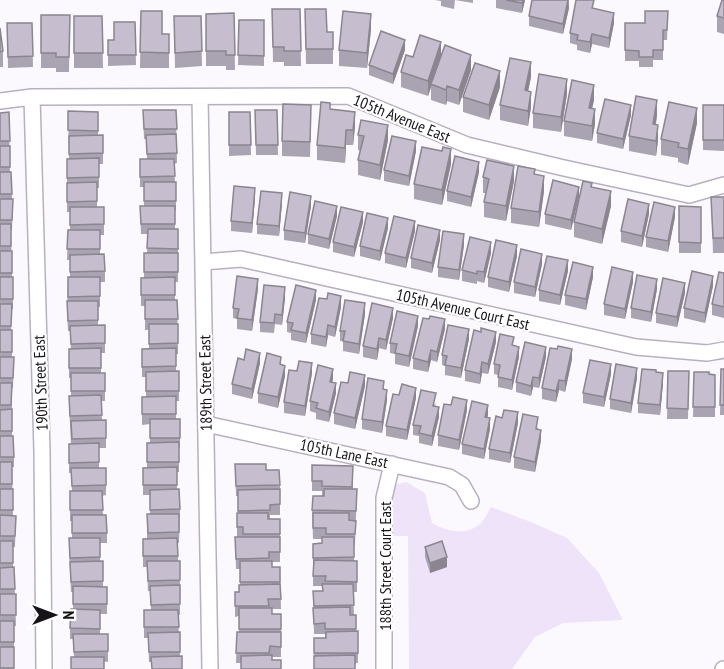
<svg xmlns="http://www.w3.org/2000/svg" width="724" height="669" font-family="'PT Sans Narrow',sans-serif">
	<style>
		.green { fill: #eee3f9 }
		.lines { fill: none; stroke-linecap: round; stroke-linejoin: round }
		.minor-casing { stroke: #b8b0c0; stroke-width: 18 }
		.minor { stroke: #fff; stroke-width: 15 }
		.wall { fill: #aaa3b1 }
		.shaded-wall { fill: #8b8590 }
		.building { fill: #c6bece; stroke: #8b8590; stroke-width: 1.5 }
		.labels { text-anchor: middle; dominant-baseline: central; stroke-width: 4.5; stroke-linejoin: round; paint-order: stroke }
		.street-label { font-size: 16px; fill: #161319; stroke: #fff }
	</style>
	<rect width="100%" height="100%" fill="#fbf9fd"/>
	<path class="green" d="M406 482 425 493 432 523C447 531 466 537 481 523 485 519 488 512 491 507L531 522 567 538 599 573 623 620 563 623 535 637 512 669H409L408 536H392L391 492 394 485Z"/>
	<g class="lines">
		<g class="minor-casing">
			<path id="minor" d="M32 97 42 451 44 669
				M200 97 210 669
				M0 101 32 97 348 96 467 145 564 168 689 195 724 185
				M203 262 241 259 636 347 707 353 724 350
				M206 424 449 477 462 485 471 501
				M384 669V498L392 464
				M723 669H724"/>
		</g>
		<use href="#minor" class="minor"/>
	</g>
	<path class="wall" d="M435 0H455L454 9 441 6V1Z
		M455 0H473V3Z
		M496 0H525L522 13 496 8Z
		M569 0V8L563 34 529 26V16Z
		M724 0V34L717 32V16Z
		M272 9H300L301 66H284V62H273Z
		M305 9 327 32H333V64H306Z
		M594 9 614 23 609 48 592 44 590 53 577 50V45L570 43V33Z
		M141 11 162 34H169V68H140Z
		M668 11 667 40H663V60H653V67H639V61H625V23H645Z
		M234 13 235 70H226V66H206V14Z
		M41 15H70L69 72H56V68H41Z
		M74 16H102L103 68H74Z
		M174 16H201L202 66 175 68Z
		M239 20H264V66L238 65Z
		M135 22 136 65 108 66V40H114Z
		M7 23H32L33 67 8 68Z
		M0 28 3 51V67H0Z
		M371 29 367 68 339 66V50Z
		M405 50 393 84 369 75V65Z
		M413 57H441L471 70 459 105 447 101 446 105 431 100V87L428 96 401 87V72Z
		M531 77 528 91 531 107 528 126 500 120V105Z
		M500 87 489 120 463 112V97Z
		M567 94 561 132 533 128V113Z
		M594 100 592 108 595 124 592 141 564 136V121Z
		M703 105H724V151L703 150Z
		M330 109 355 127 353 145H346L345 163 317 160V145Z
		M143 110H176L177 163 174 164 175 182H176V211H175V229H178V282H175V300H177L178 343V354H176V372L179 371V401H176V419L180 438V448H179V472H177V489L180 509 179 543H178V561L180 580V615H178L180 656 151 662H149L148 638H144V610H151L150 591H148L147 567H143V549L147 539V514H150V495H143V468H147V443H150V424L142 425V397H146V377H142V349H149V330H145V306H141V278H144V253H147L148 234H141L140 206H144V187H140V170L147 159 146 139H144Z
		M255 110H277L278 155H256Z
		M68 111 98 112V136L103 135V164H99V188H97V207H104V235H100V254L105 271V282H100V307H98V325H105V353H101V373H105V401H101L102 420H106V448H99V468L106 485V495L102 496 103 515 107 533V543H100V561H103V587H107V614H100V634L108 651V662L74 657 73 639H70V628L73 609V592H71L69 549 72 538V521H70V491H72L71 473H69V454L71 444 69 406 71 396V378H69V359L71 349 70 331H68L67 311 68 277H70V260H67L68 230H70V212H67V159H69Z
		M9 112 10 172H11L12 199H13L12 230H11L12 277H13V309H12L11 330H12V357H14L13 388H12V436L14 457V467H12L13 516H16L15 547H13V567H14L16 626H14V669H0V113Z
		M229 112H250L251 155 229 156Z
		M631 115 623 149 597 143V133Z
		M657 115 656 125 658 140 656 156 629 151V136Z
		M311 120 310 157 282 156V141Z
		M697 123 688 165 678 162V158L661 155V139Z
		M358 135 388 140 380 180 358 175V160L360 151 358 150Z
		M416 151 409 186 384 181V170Z
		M442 151 451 164 442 205 414 199V184Z
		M479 172 471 207 447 201V191Z
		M535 175 544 191 539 227 511 223V208Z
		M483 177 514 181 506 221 484 217V202L486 193H483Z
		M592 187 611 206 602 244 574 237V222Z
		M579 197 571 230 545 224V214Z
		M711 197H724V253H713Z
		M255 198 252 233 231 231V221Z
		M282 203 279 236 257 234V224Z
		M311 206 305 243 284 240V230Z
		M679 206 701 207V253H679Z
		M649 214 642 247 621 242V231Z
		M337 216 329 249 308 244V234Z
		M675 217 668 252 646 247V237Z
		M363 222 354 257 333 252V242Z
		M388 228 380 261 360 256V246Z
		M415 231 406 268 385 263V253Z
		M440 240 432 273 411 268V258Z
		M464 245 459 280 438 277V267Z
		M491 253 484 283 477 281V284L462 281V270Z
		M517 256 509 292 488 287V277Z
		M542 264 535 297 514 293V282Z
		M568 271 560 305 539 301V290Z
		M724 273V318L712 315V304Z
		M593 277 586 310 565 305V295Z
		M633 282 625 319 604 315V304Z
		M713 286 705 323 684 318V308Z
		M258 289 252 331 237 329V319L233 318V308Z
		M657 289 651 322 631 318V308Z
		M685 293 677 327 656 323V313Z
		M285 298 282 325 275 324 274 333 260 332V322Z
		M327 299 341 307 335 337 328 335 326 347 311 344V334Z
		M316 300 306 343 291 340V333L287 332V322Z
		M365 314 359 354 343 351V341H340V331Z
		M393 318 386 350 379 348 377 360 363 357V346Z
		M418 326 409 367 395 364V354L390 353V343Z
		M445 329 437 362 431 360 428 372 413 369V358Z
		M469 339 461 378 445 375V366L442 365V355Z
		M496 342 488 374 482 373 480 384 465 381V370Z
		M514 346 519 357 512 390 498 387V375L494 374V364Z
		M546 357 539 388 533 387 531 396 516 392V382Z
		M572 359 565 392 559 390 556 402 542 399V388Z
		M244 360 260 363 252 399 232 394V384Z
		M281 365 285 376 278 408 258 403V393Z
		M721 369H724V415H720Z
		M297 371 312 373 305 416 284 413V402Z
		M668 371H689L688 419H667Z
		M694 372 715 375V417H693Z
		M656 373 663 383 660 415 638 413V403Z
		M611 374 604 407 583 403V393Z
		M637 378 631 413 610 409V399Z
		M333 379 332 382 336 393 329 422 316 419V413L310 411V401Z
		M365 386 355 429 334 424V413Z
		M384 389 387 400 382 433 362 429V419Z
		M399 395 416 398 407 440 386 436V426Z
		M436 403 435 406 439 417 432 446 419 443V436L413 435V425Z
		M467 410 459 450 438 446V435Z
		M488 415 487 418 490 429 484 459 462 454V444Z
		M518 423 510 463 489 459V449Z
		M538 427V429L541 440 535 472 514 468V457Z
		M235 464 266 470 280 485V515H270V519H280V562H272V567H280L281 609H272V614H281V657H272L241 663H236L237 632H239V616L235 617V592H239L240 585V569H236L235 537H237V513H238V496H236Z
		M312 465 353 466V489H357L355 545H354V561H357V592H353L354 615H356V631H358V663L314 669V638H325V634H314L313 591H322V586H313V544L322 543V539H313L312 510 322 496V491H312Z
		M425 547 447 567 430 573 425 557Z"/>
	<path class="shaded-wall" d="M523 0H525L522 13V3Z
		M568 0 569 8 563 34V24Z
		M614 13V23L609 48V38Z
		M371 14V29L367 68V53Z
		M592 34V44L590 53V42Z
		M405 40V50L393 84V74Z
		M441 42V57L428 96V81Z
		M471 55V70L459 105V90Z
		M531 62V77L525 106V90Z
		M500 71V87L489 120V105Z
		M567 79V94L561 132V117Z
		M594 85V100L589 123V108Z
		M447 86V101L446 105V90Z
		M531 92V107L528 126V111Z
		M657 100V115L653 139V124Z
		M631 105V115L623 149V139Z
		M697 108V123L688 165V149Z
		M595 109V124L592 141V126Z
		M355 112V127L353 145V130Z
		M388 125V140L380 180V165Z
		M658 125V140L656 156V141Z
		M346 130V145L345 163V148Z
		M416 141V151L409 186V176Z
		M451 149V164L442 205V190Z
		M479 162V172L471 207V197Z
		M514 166V181L506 221V206Z
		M544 176V191L539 227V212Z
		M579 187V197L571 230V220Z
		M255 188V198L252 233V223Z
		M611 191V206L602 244V229Z
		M282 193V203L279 236V226Z
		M311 196V206L305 243V233Z
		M649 204V214L642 247V236Z
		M337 206V216L329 249V239Z
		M675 207V217L668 252V241Z
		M363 212V222L354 257V247Z
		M388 218V228L380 261V251Z
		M415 221V231L406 268V258Z
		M440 230V240L432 273V263Z
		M464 234V245L459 280V270Z
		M491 242V253L484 283V272Z
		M517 245V256L509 292V282Z
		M542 254V264L535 297V287Z
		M568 260V271L560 305V295Z
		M593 267V277L586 310V299Z
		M633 272V282L625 319V309Z
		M713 276V286L705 323V313Z
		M258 279V289L252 331V320Z
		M657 279V289L651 322V312Z
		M685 283V293L677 327V317Z
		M285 287V298L282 325V315Z
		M316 290V300L306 343V333Z
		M341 296V307L335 337V327Z
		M365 303V314L359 354V344Z
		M393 308V318L386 350V340Z
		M418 316V326L409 367V356Z
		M445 319V329L437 362V352Z
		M328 325V335L326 347V337Z
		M469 329V339L461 378V368Z
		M496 332V342L488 374V364Z
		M379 338V348L377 360V349Z
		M519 347V357L512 390V380Z
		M546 347V357L539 388V378Z
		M572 349V359L565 392V381Z
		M431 350V360L428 372V362Z
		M260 353V363L252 399V389Z
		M482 362V373L480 384V374Z
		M312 363V373L305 416V406Z
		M611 364V374L604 407V397Z
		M285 366V376L278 408V397Z
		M637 368V378L631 413V403Z
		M333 369V379L330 392V382Z
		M663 373V383L660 415V405Z
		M365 375V386L355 429V418Z
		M533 377V387L531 396V386Z
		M559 380V390L556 402V391Z
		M336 383V393L329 422V412Z
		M416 388V398L407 440V430Z
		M387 390V400L382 433V422Z
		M467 400V410L459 450V440Z
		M488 405V415L485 427V417Z
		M439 407V417L432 446V436Z
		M518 412V423L510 463V453Z
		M490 418V429L484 459V449Z
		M541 430V440L535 472V462Z
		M447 557V567L430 573V563Z"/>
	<path class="building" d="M506 0H523L522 3Z
		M532 0H568L563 24 529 16Z
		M576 0H594L592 8 614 13 609 38 592 34 590 42 577 40 578 35 570 33Z
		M722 0H724V18L717 16Z
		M272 9H300L301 51H284V47H273Z
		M305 9H326L327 32H333V49H306Z
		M141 11H162V34H169V53L140 52Z
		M343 11 371 14 367 53 339 50Z
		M645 11H668L667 30H663V50H653V57H639V51L625 50V23H645Z
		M234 13 235 55H226V51H206V14Z
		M41 15H70L69 57H56V53H41Z
		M74 16H102L103 53H74Z
		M174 16H201L202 51 175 53Z
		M239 20H264V56L238 55Z
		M114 22H135L136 55H108V40H114Z
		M7 23H32L33 56 8 57Z
		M0 28 3 51 0 52Z
		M381 31 405 40 393 74 369 65Z
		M420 35 441 42 428 81 401 72 406 55 413 57Z
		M445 45 471 55 459 90 447 86 446 90 431 84Z
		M510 58 531 62 525 90 531 92 528 111 500 105Z
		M475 63 500 71 489 105 463 97Z
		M539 74 567 79 561 117 533 113Z
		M572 80 594 85 589 108 595 109 592 126 564 121Z
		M636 96 657 100 653 124 658 125 656 141 629 136Z
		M605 99 631 105 623 139 597 133Z
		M321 102 330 103V109L355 112 353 130H346L345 148 317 145Z
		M669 102 697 108 688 149 678 147 679 143 661 139Z
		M283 104 311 105 310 142 282 141Z
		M703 105H724V140H703Z
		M143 110H176L177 129H144Z
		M255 110H277L278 145H256Z
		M68 111 98 112V131L68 130Z
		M9 112 10 141H0V113Z
		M229 112H250L251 145H229Z
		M361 120 388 125 380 165 358 160 364 136 358 135Z
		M176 134 177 153 147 154 146 135Z
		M103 135V153L69 154V136Z
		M392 136 416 141 409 176 384 170Z
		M0 146H10V167H0Z
		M422 147 442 151 443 147 451 149 442 190 414 184Z
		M455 156 479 162 471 197 447 191Z
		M99 158V177L67 178V159Z
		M140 159H174L175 176 140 177Z
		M487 160 514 166 506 206 484 202 489 179 483 177Z
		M518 166 535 169 534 174 544 176 539 212 511 208Z
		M0 172H11L12 194H0Z
		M553 180 579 187 571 220 545 214Z
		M583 181 592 183 591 187 611 191 602 229 574 222Z
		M97 182V201L67 202V183Z
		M144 182H176V201H144Z
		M234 186 255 188 252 223 231 221Z
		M261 191 282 193 279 226 257 224Z
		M290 192 311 196 305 233 284 230Z
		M711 197H724V238H713Z
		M0 199H13L12 220H0Z
		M628 199 649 204 642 236 621 231Z
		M315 201 337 206 329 239 308 234Z
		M654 202 675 207 668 241 646 237Z
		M140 206H175V224H141Z
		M679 206 701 207V243L679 242Z
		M70 207H104V224L70 225Z
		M341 207 363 212 354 247 333 242Z
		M367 213 388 218 380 251 360 246Z
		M394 216 415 221 406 258 385 253Z
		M0 224H11V246H0Z
		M418 225 440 230 432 263 411 258Z
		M148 229H178V249L147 248Z
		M68 230H100V249H67Z
		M443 231 464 234 459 270 438 267Z
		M470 237 491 242 484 272 477 271V274L462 270Z
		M496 240 517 245 509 282 488 277Z
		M521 249 542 254 535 287 514 282Z
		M0 251H12V273H0Z
		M144 253H178V272H144Z
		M104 254 105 271 70 272V255Z
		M547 256 568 260 560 295 539 290Z
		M573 262 593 267 586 299 565 295Z
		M612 267 633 272 625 309 604 304Z
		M692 271 713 276 705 313 684 308Z
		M719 272 724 273V307L712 304Z
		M637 275 657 279 651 312 631 308Z
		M237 276 258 279 252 320 237 318 239 309 233 308Z
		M0 277H13V299H0Z
		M68 277H100V296L68 297Z
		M175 277V295H141V278Z
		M663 278 685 283 677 317 656 313Z
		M264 285 285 287 282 315 275 314 274 323 260 322Z
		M296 285 316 290 306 333 291 330 293 323 287 322Z
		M328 293 341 296 335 327 328 325 326 337 311 334 319 298 327 299Z
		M145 300H177L178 319H145Z
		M345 300 365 303 359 344 343 341 345 331H340Z
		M67 301H98V320L68 321Z
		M372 303 393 308 386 340 379 338 377 349 363 346Z
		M0 304H12L11 326H0Z
		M397 311 418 316 409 356 395 353 397 344 390 343Z
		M430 316 445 319 437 352 431 350 428 362 413 358 423 318 429 319Z
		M149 324H178V343L149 344Z
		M105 325V343L71 344 70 326Z
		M448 325 469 329 461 368 445 365 447 356 442 355Z
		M481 328 496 332 488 364 482 362 480 374 465 370 474 330 481 332Z
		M0 330H12V352H0Z
		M500 334 514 337 512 345 519 347 512 380 498 377 500 365 494 364Z
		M525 342 546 347 539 378 533 377 531 386 516 382Z
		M558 346 572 349 565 381 559 380 556 391 542 388 550 348 557 349Z
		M101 348V368H69V349Z
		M176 348V366L142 367V349Z
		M246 349 260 353 252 389 232 384 238 358 244 360Z
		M267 353 281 357 280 364 285 366 278 397 258 393Z
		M0 357H14L13 378H0Z
		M590 360 611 364 604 397 583 393Z
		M299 361 312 363 305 406 284 402 289 370 297 371Z
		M616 364 637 368 631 403 610 399Z
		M318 365 333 369 330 382 336 383 329 412 316 408 318 403 310 401Z
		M642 369 656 370V372L663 373 660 405 638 403Z
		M721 369H724V405H720Z
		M179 371V391H146V372Z
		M668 371H689L688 409 667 408Z
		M350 372 365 375 355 418 334 413 341 382 348 383Z
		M694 372H709V374L715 375V407H693Z
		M71 373H105V391H71Z
		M368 378 384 381 383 389 387 390 382 422 362 419Z
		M0 383H12L11 405H0Z
		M402 384 416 388 407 430 386 426 393 394 399 395Z
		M421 390 436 393 433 406 439 407 432 436 419 433 421 426 413 425Z
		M101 395 102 415 70 416 69 396Z
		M176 396V414H142V397Z
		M453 397 467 400 459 440 438 435 444 404 451 405Z
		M472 401 488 405 485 417 490 418 484 449 462 444Z
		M12 409V431H0V410Z
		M504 410 518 412 510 453 489 449 496 416 502 418Z
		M523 414 538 417 536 429 541 430 535 462 514 457Z
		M150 419H180V438H150Z
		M106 420V438L72 439 71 421Z
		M0 436H13L14 457H0Z
		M179 442V462H147V443Z
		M99 443V462L69 463V444Z
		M0 462H12V484H0Z
		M235 464H266V470H279L280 485 236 486Z
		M312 465 353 466 352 487 322 486V481H312Z
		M177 467V485H143V468Z
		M71 468H106V485L72 486Z
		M0 489H13V510H0Z
		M179 489 180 509 150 510V490Z
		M280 489V504L270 505V510L238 511V490Z
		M324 489H357L356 511 312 510 313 496H324Z
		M70 491H102L103 510H70Z
		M237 513H268V519H280V534H243V527H237Z
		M313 513H349V520L356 521 355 534H326V528H313Z
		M147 514H179V532L148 533Z
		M0 515 16 516 15 536H0Z
		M72 515H106L107 533H72Z
		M235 537H280V552H269V558L236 559Z
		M322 537H354V557L313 558V544L322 543Z
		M69 538H100V557L70 558Z
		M177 538 178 556H143V539Z
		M0 541H13V563H0Z
		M442 541 447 557 430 563 425 547Z
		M314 560 357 561V582L325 581 326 576H313Z
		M103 561V581L71 582 70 562Z
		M147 561H180V580L148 581Z
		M240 561H272V567H280V582H240Z
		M14 567 15 589H0V568Z
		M280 584 281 599H268L269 606H235V592H239V585Z
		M322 584H353L354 605 314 606 313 591H323Z
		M180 585V604L151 605 150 586Z
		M73 586 107 587V604H73Z
		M0 594H16V615H0Z
		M350 607V615H356V629H325V623L314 624 313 608Z
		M239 608H272V614H281V629H239Z
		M71 609 100 610V629L70 628Z
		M144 610H178L179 627H144Z
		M0 621H14V642H0Z
		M358 631V653H314V638H326V632Z
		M180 632V652H149L148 633Z
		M237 632H281V647L270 646 269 653H236Z
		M73 634H108V651L74 652Z
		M0 647H14V668H0Z
		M272 655V660H281V669H241V656Z
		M355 655V669H314V656Z
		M182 656V669H152L151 657Z
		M71 657H104V669H71Z"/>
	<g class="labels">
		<g class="street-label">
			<text transform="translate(402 118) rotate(22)">105th Avenue East</text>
			<text transform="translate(463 309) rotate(13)">105th Avenue Court East</text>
			<text transform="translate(40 383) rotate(-92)">190th Street East</text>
			<text transform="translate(205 383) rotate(-91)">189th Street East</text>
			<text transform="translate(344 453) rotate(12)">105th Lane East</text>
			<text transform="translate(385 566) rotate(-90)">188th Street Court East</text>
		</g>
	</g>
	<g transform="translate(54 615) rotate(90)" stroke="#ffffff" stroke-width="4.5" paint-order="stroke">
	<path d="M0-4.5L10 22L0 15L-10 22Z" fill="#161319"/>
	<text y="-9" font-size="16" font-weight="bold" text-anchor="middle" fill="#161319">N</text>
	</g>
</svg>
